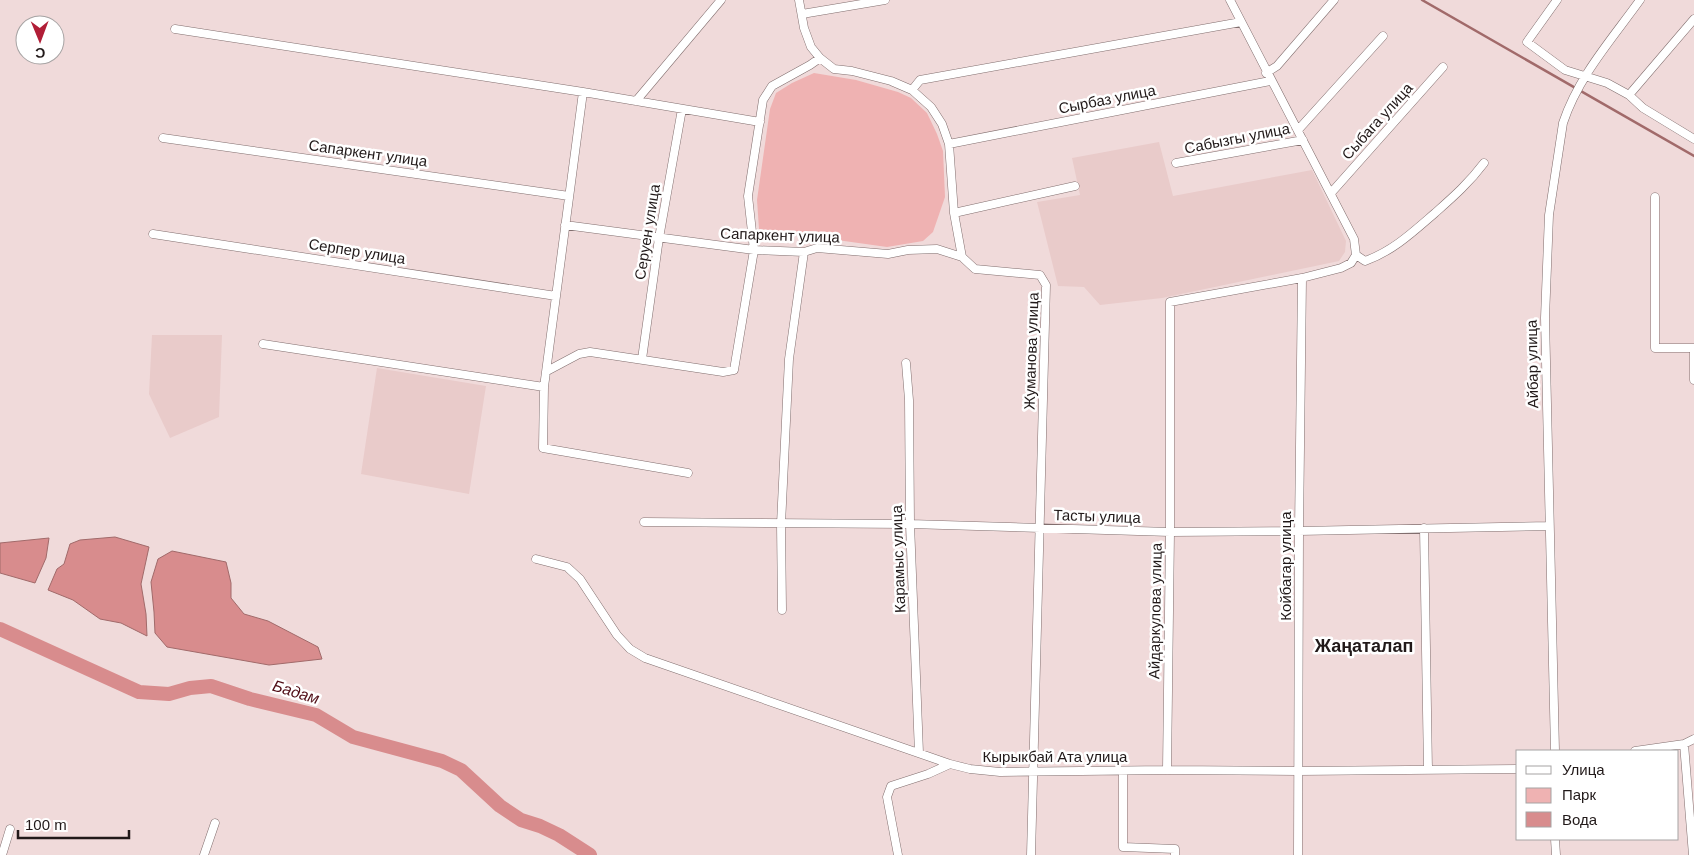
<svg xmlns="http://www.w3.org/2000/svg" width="1694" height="855" font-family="Arial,sans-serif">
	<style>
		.built { fill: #e9cbca }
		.green { fill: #efb2b2 }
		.water { fill: #d88c8d; stroke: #a16a6a }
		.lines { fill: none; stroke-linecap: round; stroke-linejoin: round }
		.stream { stroke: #a16a6a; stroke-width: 2.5 }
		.river { stroke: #d88c8d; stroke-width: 14 }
		.minor-casing { stroke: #816e6e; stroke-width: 9 }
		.minor { stroke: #fff; stroke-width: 8 }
		.labels { text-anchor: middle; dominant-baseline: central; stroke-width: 5; stroke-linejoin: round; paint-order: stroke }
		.street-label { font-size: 15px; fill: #211919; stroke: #fff }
		.water-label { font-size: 16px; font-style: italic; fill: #500d16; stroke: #fff }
		.quarter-label { font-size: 18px; font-weight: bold; fill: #211919; stroke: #fff }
	</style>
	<rect width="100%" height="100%" fill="#f0dada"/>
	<path class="built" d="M1159 142 1173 196 1312 170 1346 241 1345 252 1339 261 1162 298 1100 305 1084 287 1058 286 1037 202 1080 195 1072 158Z
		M152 335H222L219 417 170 438 149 394Z
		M377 368 486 386 469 494 361 474Z"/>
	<path class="green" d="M814 73 856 80 898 92 911 98 927 113 937 134 943 151 945 197 933 232 923 241 887 247 759 229 757 200 770 109 776 93 792 83Z"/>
	<path class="water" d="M115 537 149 547 141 584 146 614 147 636 121 623 100 619 73 600 48 590 57 569 64 564 70 544 80 540Z
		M49 538 46 558 35 583 0 573V543Z
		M172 551 226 562 231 583V598L244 614 268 621 318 647 322 659 269 665 167 647 155 633 154 612 151 582 158 559Z"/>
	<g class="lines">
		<path class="stream" d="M1422 0 1694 156"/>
		<path class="river" d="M0 629 139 692 169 694 190 688 211 686 250 699 316 715 353 737 442 761 461 770 500 806 521 820 540 826 559 835 590 855"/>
		<g class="minor-casing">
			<path id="minor" d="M799 0 804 28 811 47 820 58 834 69 852 71 891 81 912 90 931 107 942 124 949 144 954 213 962 257 975 269 1040 275 1046 285 1031 855
				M1230 0 1354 239 1356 255
				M1557 0 1527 42 1565 70 1607 83 1629 95 1643 108 1694 139
				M802 14 885 0
				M175 29 583 92 760 122
				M1266 73 1277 66 1334 0
				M912 90 920 80 1241 22
				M583 92 544 387 543 448 688 473
				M1629 95 1694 19
				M636 101 721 0
				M1298 130 1383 36
				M163 138 569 196
				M949 144 1270 81
				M1176 163 1303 140
				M1331 193 1443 67
				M1655 197V348H1694
				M954 213 1075 186
				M565 225 754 250 804 252 817 248 888 254 908 250 937 249 962 257
				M153 234 556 296
				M263 344 544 387
				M1694 348V380
				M642 359 659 238 682 109
				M906 363 909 400 910 524 919 753
				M547 371 579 354 590 352 723 372 734 370 754 250 748 196 763 100 772 86 810 65 820 58
				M644 522 910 524 1170 532 1299 531 1549 526
				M1424 528 1428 770
				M536 559 567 567 580 579 617 635 630 649 645 658 950 764 970 769 1000 772 1167 770 1298 771 1518 769
				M782 610 781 524 789 359 804 252
				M1684 744 1693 855
				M1555 751 1545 318 1549 215 1563 123C1578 77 1612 39 1640 0
				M1635 751 1684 744 1694 739
				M1167 770 1170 532V302L1302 278 1341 268 1351 263 1356 255 1365 261C1393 251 1413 232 1435 213 1453 197 1469 183 1484 163
				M1123 771V847L1175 849V855
				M1555 839 1556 855
				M2 855 10 829
				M204 855 215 823
				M898 855 887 797 891 786 928 774 950 764
				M1298 855 1299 531 1302 278"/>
		</g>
		<use href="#minor" class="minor"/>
	</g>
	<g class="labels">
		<g class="street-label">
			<text transform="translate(1107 99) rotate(-11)">Сырбаз улица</text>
			<text transform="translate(1377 121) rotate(-48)">Сыбага улица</text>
			<text transform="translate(1237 138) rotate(-11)">Сабызгы улица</text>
			<text transform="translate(368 153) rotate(8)">Сапаркент улица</text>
			<text transform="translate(647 232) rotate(-81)">Серуен улица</text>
			<text transform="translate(780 235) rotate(2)">Сапаркент улица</text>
			<text transform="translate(357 251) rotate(9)">Серпер улица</text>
			<text transform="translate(1031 351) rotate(-88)">Жуманова улица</text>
			<text transform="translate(1532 364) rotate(-91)">Айбар улица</text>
			<text transform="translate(1097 516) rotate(2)">Тасты улица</text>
			<text transform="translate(898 559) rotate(-92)">Карамыс улица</text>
			<text transform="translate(1285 566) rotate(-90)">Койбагар улица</text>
			<text transform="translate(1155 611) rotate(-89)">Айдаркулова улица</text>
			<text x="1055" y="756">Кырыкбай Ата улица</text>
		</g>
		<g class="water-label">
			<text transform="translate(296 692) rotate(17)">Бадам</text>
		</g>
		<g class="quarter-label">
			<text x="1364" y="646">Жаңаталап</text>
		</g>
	</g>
	<rect x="1516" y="750" width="162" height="90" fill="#ffffff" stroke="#a6a3a3"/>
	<rect x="1526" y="766" width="25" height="8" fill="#ffffff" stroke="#a6a3a3"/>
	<text x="1562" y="775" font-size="15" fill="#211919">Улица</text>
	<rect x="1526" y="788" width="25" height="15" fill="#efb2b2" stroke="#a6a3a3"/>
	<text x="1562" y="800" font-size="15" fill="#211919">Парк</text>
	<rect x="1526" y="812" width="25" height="15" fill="#d88c8d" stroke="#a6a3a3"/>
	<text x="1562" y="825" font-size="15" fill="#211919">Вода</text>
	<g transform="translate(40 40) rotate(179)"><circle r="24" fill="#ffffff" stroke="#a6a3a3"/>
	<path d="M0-4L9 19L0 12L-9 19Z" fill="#b11e37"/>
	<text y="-8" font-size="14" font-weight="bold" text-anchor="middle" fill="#211919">С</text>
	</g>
	<path d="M18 830v8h111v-8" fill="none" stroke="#211919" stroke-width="2.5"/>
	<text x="25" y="830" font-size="15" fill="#211919" stroke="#ffffff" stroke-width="4" paint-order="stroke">100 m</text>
</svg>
